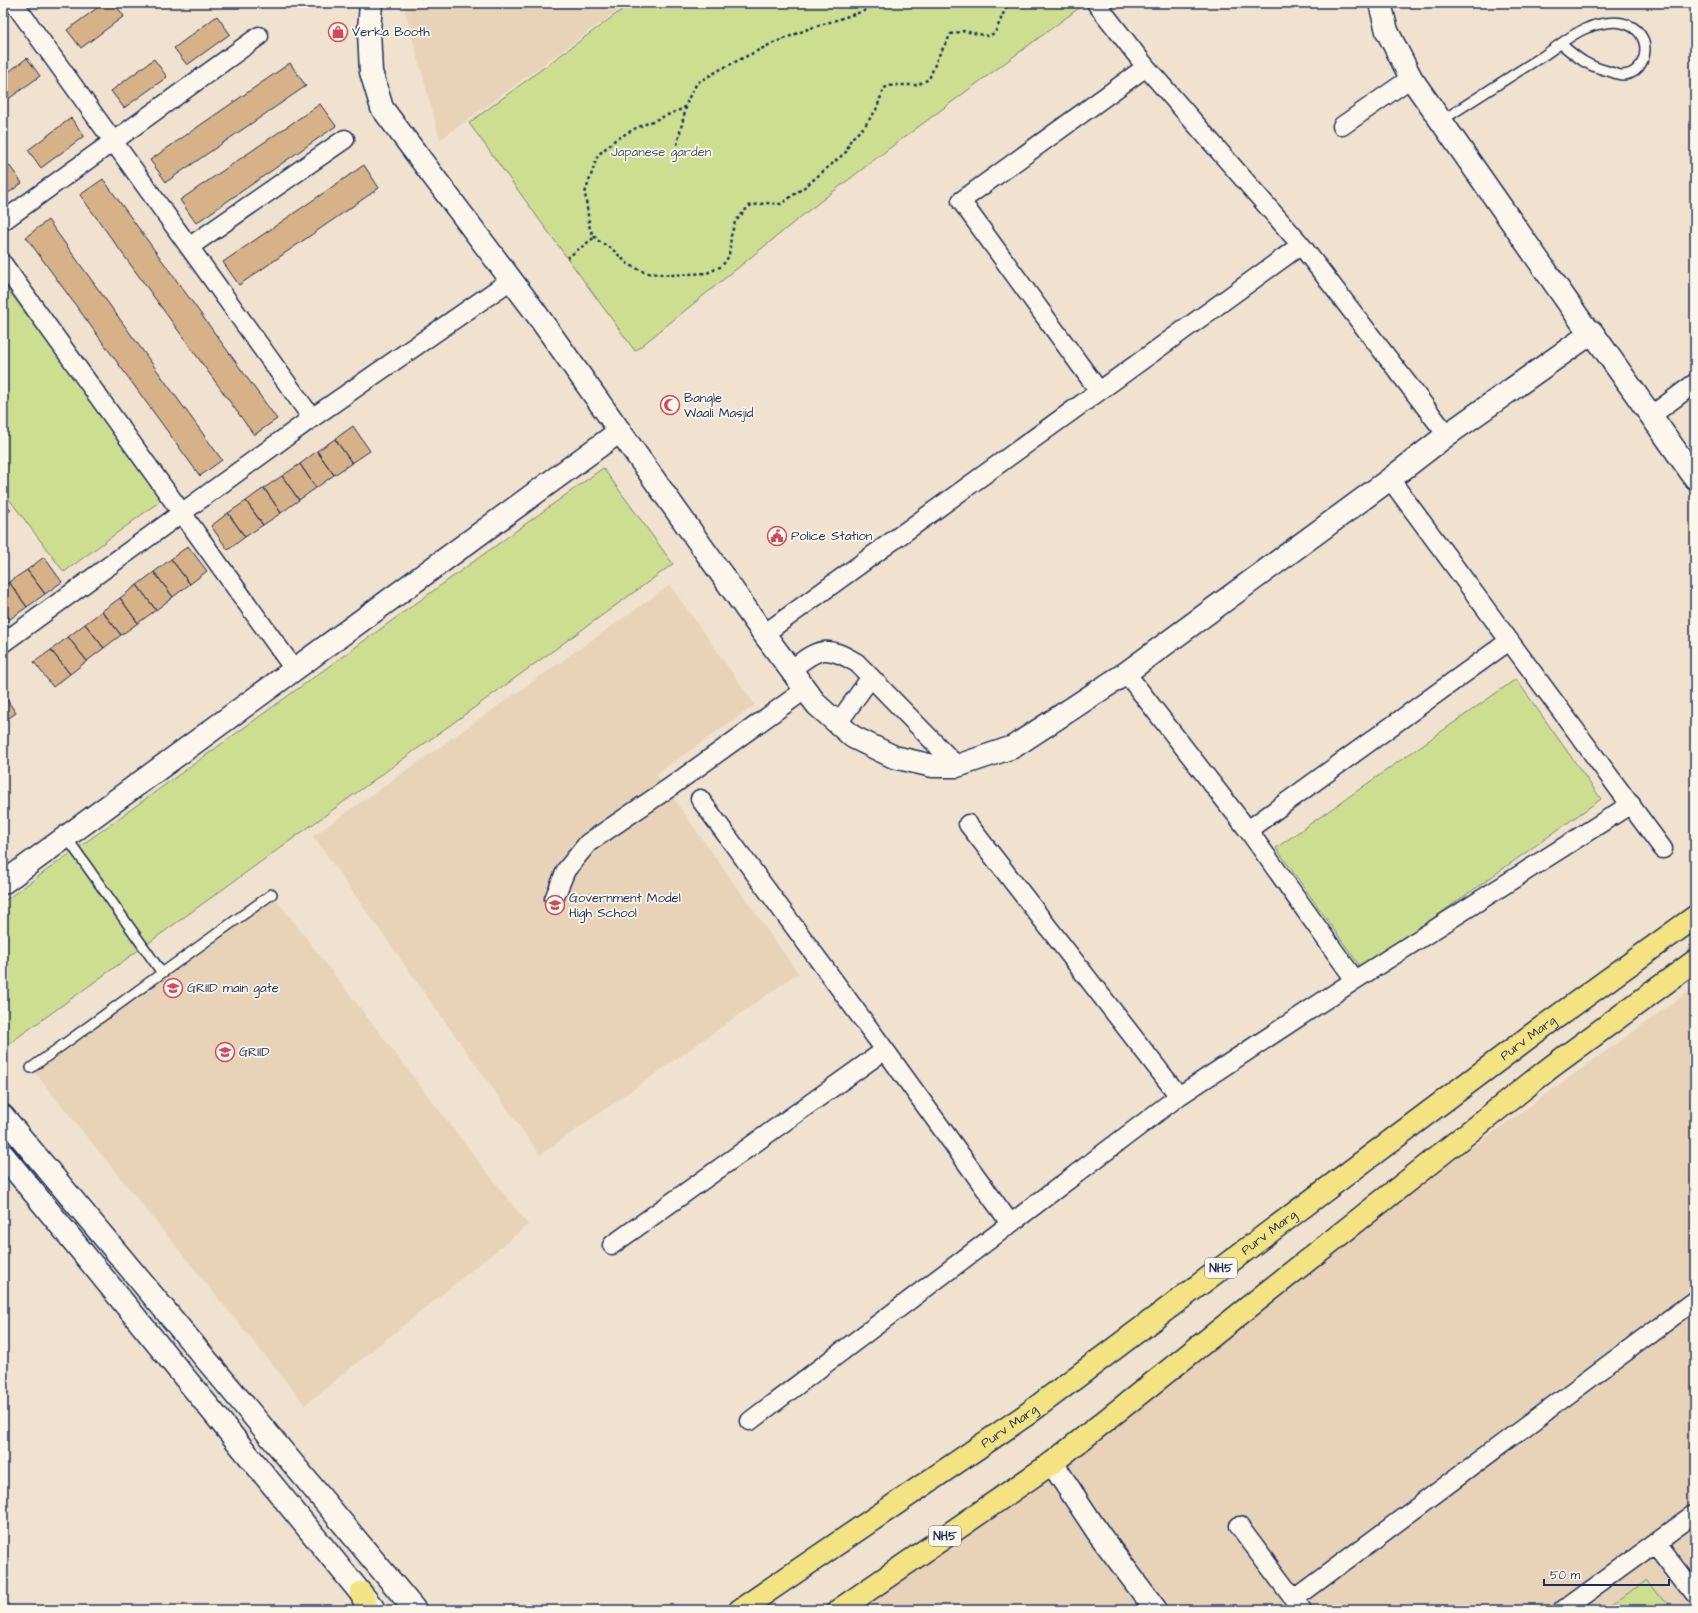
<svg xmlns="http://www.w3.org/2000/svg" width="1698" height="1613" font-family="'Architects Daughter',sans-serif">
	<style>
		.built { fill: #e8d3b9 }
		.green { fill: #cede91; stroke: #748678 }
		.building { fill: #d7b188; stroke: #1b2f5e }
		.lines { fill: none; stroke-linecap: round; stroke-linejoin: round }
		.lane-casing { stroke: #1b2f5e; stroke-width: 12 }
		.street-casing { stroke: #1b2f5e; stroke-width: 21 }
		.secondary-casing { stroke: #1b2f5e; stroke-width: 25 }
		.highway-casing { stroke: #1b2f5e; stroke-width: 25 }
		.path { stroke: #1b2f5e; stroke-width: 2.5; stroke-dasharray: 3 3; stroke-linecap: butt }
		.lane { stroke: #fbf7ec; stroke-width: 9 }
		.street { stroke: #fbf7ec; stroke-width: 18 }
		.secondary { stroke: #fbf7ec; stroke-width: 22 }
		.highway { stroke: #f4e382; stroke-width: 22 }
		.labels { text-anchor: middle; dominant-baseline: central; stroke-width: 3.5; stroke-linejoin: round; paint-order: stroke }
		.shield { fill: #fbf7ec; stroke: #5e6b89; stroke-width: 1 }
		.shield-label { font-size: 12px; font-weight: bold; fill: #1b2f5e }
		.poi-label { font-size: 13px; fill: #1b2f5e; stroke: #fbf7ec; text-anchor: start }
		.park-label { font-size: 13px; fill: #485b6b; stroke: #fbf7ec }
		.street-label { font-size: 13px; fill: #1b2f5e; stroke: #fbf7ec }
	</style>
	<rect width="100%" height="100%" fill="#f0e2ce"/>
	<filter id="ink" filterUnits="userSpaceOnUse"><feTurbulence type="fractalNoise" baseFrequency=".025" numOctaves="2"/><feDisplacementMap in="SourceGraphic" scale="8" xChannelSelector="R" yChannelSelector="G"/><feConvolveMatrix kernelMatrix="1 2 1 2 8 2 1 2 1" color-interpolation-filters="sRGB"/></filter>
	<g filter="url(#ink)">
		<path class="built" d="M403 3H628L440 140Z
			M670 585 755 705 656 774 798 973 540 1155 313 836Z
			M272 894 528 1225 305 1405 31 1068Z
			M1695 987V1610H830Z"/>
		<path class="green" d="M631 3H1086L891 147 808 211 635 351 469 123Z
			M3 283 163 499 64 572 3 491Z
			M603 468 673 564 3 1048V902Z
			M1516 679 1601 799 1362 969 1276 848Z
			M1647 1580 1671 1610H1606Z"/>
		<path class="building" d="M104 3H114L124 16 81 48 67 30Z
			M217 16 230 34 187 65 174 48Z
			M27 58 40 76 3 103V76Z
			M154 59 167 77 124 108 111 91Z
			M290 63 306 86 166 182 150 160Z
			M320 104 336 126 196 223 180 200Z
			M71 118 84 136 41 168 28 150Z
			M9 165 22 183 3 197V170Z
			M364 165 379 188 239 285 223 262Z
			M103 179 277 419 254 435 80 195Z
			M48 220 222 460 200 476 26 237Z
			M353 426 370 451 352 463 335 439Z
			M335 439 352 463 334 475 317 451Z
			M317 451 334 475 316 488 300 464Z
			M300 464 316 488 299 500 282 476Z
			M282 476 299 500 281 513 264 488Z
			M264 488 281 513 263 525 246 501Z
			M3 499 11 510 3 516Z
			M246 501 263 525 245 537 228 513Z
			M228 513 245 537 228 550 211 526Z
			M188 546 207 571 190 584 171 559Z
			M44 557 62 582 45 594 27 570Z
			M171 559 190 584 173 597 154 572Z
			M27 570 45 594 27 607 9 582Z
			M154 572 173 597 156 610 137 585Z
			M9 582 27 607 10 619 3 610V587Z
			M137 585 156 610 138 623 120 598Z
			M120 598 138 623 121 635 102 611Z
			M3 610 10 619 3 624Z
			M102 611 121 635 104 648 85 624Z
			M85 624 104 648 87 661 68 637Z
			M68 637 87 661 70 674 51 650Z
			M51 650 70 674 53 687 34 662Z
			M3 694 16 713 3 722Z"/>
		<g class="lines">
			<g class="lane-casing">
				<path id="lane" d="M1441 121C1475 99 1509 77 1543 56 1557 47 1571 34 1587 28 1596 24 1612 21 1622 23 1656 30 1649 75 1622 75 1618 75 1612 72 1608 71 1585 65 1578 58 1561 44
					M162 973 272 894
					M31 1068 162 973 67 838"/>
			</g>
			<g class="street-casing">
				<path id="street" d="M14 3 312 418
					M1096 3 1146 67 1301 245 1447 435
					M1342 126 1411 78
					M3 221 259 36
					M189 247 345 139
					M3 264 294 669
					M1099 391 961 201 1146 67
					M1652 415 1695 383
					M1390 479 1663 849
					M764 634 1301 245
					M3 643 312 418 511 280
					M791 670C818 648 826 644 857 663L957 766
					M1126 673 1248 830 1355 980
					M838 723 871 677
					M700 799 885 1050 1010 1223
					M968 824 1179 1096
					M1248 830 1509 641
					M554 899 566 870 588 843 669 788 806 689
					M612 1245 885 1050
					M750 1421 1179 1096 1355 980 1631 804
					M1239 1526 1302 1610
					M1656 1543 1695 1594
					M1294 1599 1695 1300
					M1563 1610 1695 1514"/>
			</g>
			<g class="secondary-casing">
				<path id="secondary" d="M371 3 369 31 371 72 382 108 533 309 764 634 817 705 853 737 894 757 933 766H957L1013 747 1126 673 1390 479 1447 435 1590 334
					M1380 3 1387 31 1411 78 1590 334 1592 332 1695 478
					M3 883 620 431
					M3 1116 415 1610
					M3 1155 373 1608
					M1052 1463 1099 1534 1156 1610"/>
			</g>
			<g class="highway-casing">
				<g id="highway">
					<path d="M361 1593 368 1610"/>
					<path id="s1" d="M740 1610 1026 1415 1533 1034 1695 917"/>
					<path d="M839 1610 1052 1463 1551 1067 1695 961"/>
				</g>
			</g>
			<path class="path" d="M875 3 864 11 808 29 771 44 721 69 697 83 688 99 686 106 682 109 636 128 615 140 598 155 585 193 590 230 595 237 597 240 612 249 628 264 646 273 673 275 707 273 722 266 729 256 731 236 735 222 749 206 766 203 781 204 806 186 846 152 851 139 864 127 876 110 884 88 893 85H917L929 79 938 57 951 34 964 31 988 36 995 33 1006 7 1010 3
				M677 145 686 107
				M567 258 595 237"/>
			<use href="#lane" class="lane"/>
			<use href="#street" class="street"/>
			<use href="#secondary" class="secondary"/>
			<use href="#highway" class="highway"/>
		</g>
	</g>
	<defs>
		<g id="shop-ring" transform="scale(1)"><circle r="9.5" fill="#fbf7ec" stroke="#d1495b" stroke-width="1.5"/><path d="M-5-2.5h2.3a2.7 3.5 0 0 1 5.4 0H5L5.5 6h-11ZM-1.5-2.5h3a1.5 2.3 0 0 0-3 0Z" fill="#d1495b"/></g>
		<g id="mosque-ring" transform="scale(1)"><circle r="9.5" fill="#fbf7ec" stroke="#d1495b" stroke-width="1.5"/><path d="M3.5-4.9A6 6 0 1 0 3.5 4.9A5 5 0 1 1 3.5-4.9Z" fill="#d1495b"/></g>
		<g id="civic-ring" transform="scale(1)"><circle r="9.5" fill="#fbf7ec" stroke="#d1495b" stroke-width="1.5"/><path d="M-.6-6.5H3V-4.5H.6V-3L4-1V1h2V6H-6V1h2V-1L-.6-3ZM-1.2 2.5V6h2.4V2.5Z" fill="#d1495b"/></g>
		<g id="school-ring" transform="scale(1)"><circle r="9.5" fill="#fbf7ec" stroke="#d1495b" stroke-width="1.5"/><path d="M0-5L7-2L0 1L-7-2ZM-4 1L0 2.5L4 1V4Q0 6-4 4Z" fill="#d1495b"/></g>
		<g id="university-ring" transform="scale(1)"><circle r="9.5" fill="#fbf7ec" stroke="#d1495b" stroke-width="1.5"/><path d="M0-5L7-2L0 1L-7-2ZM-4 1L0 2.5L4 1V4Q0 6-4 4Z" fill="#d1495b"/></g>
	</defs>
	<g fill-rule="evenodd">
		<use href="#shop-ring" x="338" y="32"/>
		<use href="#mosque-ring" x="670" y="405"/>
		<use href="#civic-ring" x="777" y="536"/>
		<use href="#school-ring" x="555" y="905"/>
		<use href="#university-ring" x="173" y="988"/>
		<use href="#university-ring" x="225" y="1052"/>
	</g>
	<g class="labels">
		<g class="shield">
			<rect x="1205" y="1258" width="32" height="20" rx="3"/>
			<rect x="929" y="1526" width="32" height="20" rx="3"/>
		</g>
		<g class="shield-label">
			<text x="1221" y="1268">NH5</text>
			<text x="945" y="1536">NH5</text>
		</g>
		<g class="poi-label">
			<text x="352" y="32">Verka Booth</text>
			<text x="684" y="398">Bangle<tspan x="684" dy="15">Waali Masjid</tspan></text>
			<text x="791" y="536">Police Station</text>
			<text x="569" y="898">Government Model<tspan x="569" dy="15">High School</tspan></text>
			<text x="187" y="988">GRIID main gate</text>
			<text x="239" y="1052">GRIID</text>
		</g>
		<g class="park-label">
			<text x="661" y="152">Japanese garden</text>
		</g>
		<g class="street-label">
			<text stroke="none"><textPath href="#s1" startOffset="974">Purv Marg</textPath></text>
			<text stroke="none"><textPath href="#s1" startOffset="650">Purv Marg</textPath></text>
			<text stroke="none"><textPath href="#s1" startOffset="326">Purv Marg</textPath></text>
		</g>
	</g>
	<rect width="1698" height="1613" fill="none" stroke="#fbf7ec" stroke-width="16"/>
	<rect x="8" y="8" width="1682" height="1597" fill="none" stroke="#1b2f5e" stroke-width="1.5" filter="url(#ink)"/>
	<path d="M1544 1579v6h125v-6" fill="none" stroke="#1b2f5e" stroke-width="2"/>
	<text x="1550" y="1579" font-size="12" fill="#1b2f5e" stroke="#fbf7ec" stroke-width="3" paint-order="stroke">50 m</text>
</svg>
